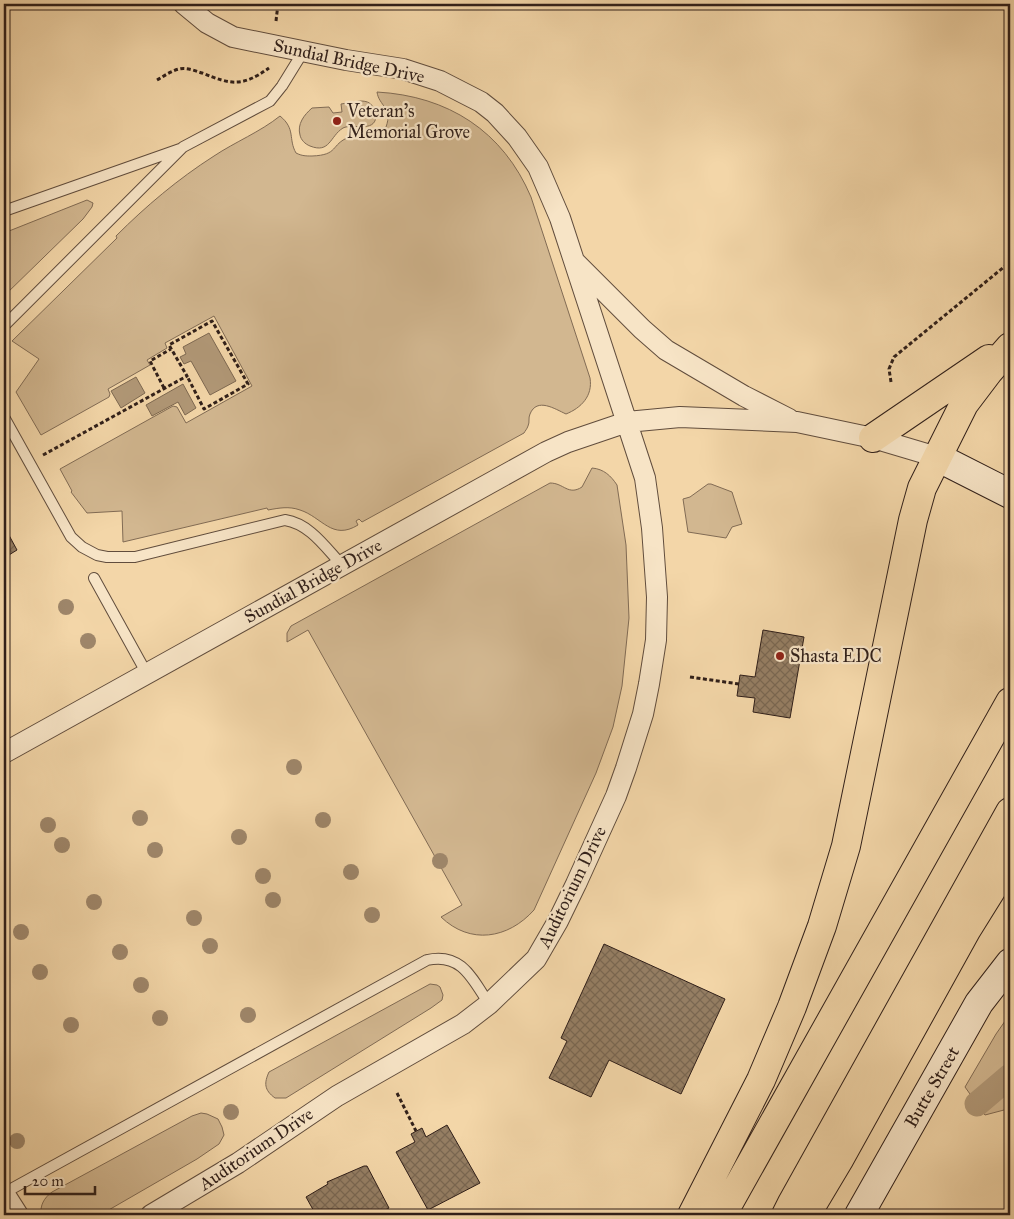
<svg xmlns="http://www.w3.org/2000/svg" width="1014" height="1219" font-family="'IM FELL Great Primer',serif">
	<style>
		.green { fill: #d2b790; stroke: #816b54 }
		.water { fill: #b19877; stroke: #7d6851 }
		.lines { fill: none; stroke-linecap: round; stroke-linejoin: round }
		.canal { stroke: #b19877; stroke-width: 25 }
		.building { fill: url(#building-cross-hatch); stroke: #301f19 }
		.service-casing { stroke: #614d3d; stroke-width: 12 }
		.minor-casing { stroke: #614d3d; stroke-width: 22 }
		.secondary-casing { stroke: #301f19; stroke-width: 30 }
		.motorway-casing { stroke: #301f19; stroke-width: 30 }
		.path { stroke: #301f19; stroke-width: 3; stroke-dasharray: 4 2.5; stroke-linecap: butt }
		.service { stroke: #f7e4c6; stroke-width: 10 }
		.minor { stroke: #f7e4c6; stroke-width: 20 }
		.secondary { stroke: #f7e4c6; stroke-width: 28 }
		.motorway { stroke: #f3d6a8; stroke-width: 28 }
		.tree { fill: #9e866a }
		.poi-dot { fill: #8f2418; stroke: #f7e4c6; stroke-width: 2 }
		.labels { text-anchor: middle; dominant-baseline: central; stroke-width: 4.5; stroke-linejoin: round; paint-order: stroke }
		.street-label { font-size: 18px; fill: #301f19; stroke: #f7e4c6 }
		.poi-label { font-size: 18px; fill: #301f19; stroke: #f7e4c6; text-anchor: start }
	</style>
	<defs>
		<pattern id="building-cross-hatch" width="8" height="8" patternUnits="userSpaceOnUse" patternTransform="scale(1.25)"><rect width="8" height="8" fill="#957e63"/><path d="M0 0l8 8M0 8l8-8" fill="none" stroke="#7a6751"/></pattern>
	</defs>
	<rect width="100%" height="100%" fill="#f3d6a8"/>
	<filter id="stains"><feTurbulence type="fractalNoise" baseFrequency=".004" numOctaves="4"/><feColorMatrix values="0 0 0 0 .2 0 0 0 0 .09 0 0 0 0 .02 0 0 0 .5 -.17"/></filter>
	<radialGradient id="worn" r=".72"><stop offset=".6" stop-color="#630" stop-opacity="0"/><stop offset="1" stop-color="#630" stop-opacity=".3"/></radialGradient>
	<path class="green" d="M377 92C448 96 503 131 531 197L590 378C593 396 581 408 566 414 555 409 537 397 530 414 528 418 530 422 528 426 527 429 525 431 524 433L362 522 359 519 356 521 358 525C332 541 322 517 300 510 289 506 279 508 268 510L267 508 123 542 122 511 87 513 71 492 72 491 60 469 173 406 177 407 186 423 252 386 214 316 165 343 167 348 147 360 150 365 108 389 110 394 109 397 41 435 16 392 39 359 12 341 117 238 116 236C146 206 178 179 214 156 235 142 260 132 280 116 296 129 288 139 296 153 302 156 306 156 312 156 339 155 330 145 349 137 361 131 376 137 386 127 393 108 379 106 377 92Z
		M360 101C366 101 370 102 373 107 376 110 377 113 376 117 374 133 353 123 343 128 330 136 330 154 310 146 305 144 301 140 300 135 297 124 304 115 312 108L329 107 333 113 342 112 341 104Z
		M87 200 93 203 92 207 83 219 4 296V233Z
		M592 468C604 469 611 476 617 485L626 545 629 618 622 686 613 727 596 773 534 910C508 939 470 945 441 917L462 905 308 630 287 642V633L291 626 550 483C564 483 568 496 582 487Z
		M708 484H711L732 492 742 524 732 527 726 538 688 532 683 499 690 497Z
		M430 984 437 985 440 987 443 995 442 1000 431 1008 286 1098H275C264 1090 264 1083 269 1072Z
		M1010 1014V1105L1004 1110 985 1115 965 1087 996 1034Z
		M201 1113 207 1114 218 1119 222 1127 224 1135 219 1144 197 1159 100 1215H41C40 1205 44 1198 52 1192L192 1116Z"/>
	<path class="water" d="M209 333 236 381 210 395 191 361 184 364 180 357 186 354 183 347Z
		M136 377 145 393 121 408 111 391Z
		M183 384 196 408 185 415 178 402 152 416 146 405Z"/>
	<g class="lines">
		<path class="canal" d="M977 1104 1010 1076"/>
	</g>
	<path class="building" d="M4 526 17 550 4 558Z
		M763 630 804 637 790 718 753 712 755 698 737 696 740 675 755 677Z
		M604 944 725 999 681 1094 609 1060 591 1097 549 1078 567 1041 561 1038Z
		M447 1125 480 1183 428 1210 396 1152 415 1142 411 1134 422 1128 426 1137Z
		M364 1166H367L389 1208 376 1215H316L306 1197 328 1184 327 1182Z"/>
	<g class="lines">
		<g class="service-casing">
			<path id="service" d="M4 211 180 149
				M4 326 183 147 270 101 282 86 303 52
				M4 417 71 537 82 547 97 555 107 557H135L285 520C310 524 325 547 342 565
				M94 578 147 674
				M4 1193 427 960C462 952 473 980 489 1004"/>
		</g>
		<g class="minor-casing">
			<path id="minor" d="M576 263 642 329 666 350 744 396 789 419
				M4 753 546 452 568 442 627 422 680 417 797 422 873 438 937 457
				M4 1193 18 1215
				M151 1215 238 1163 337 1096 463 1024 489 1004 536 959 558 921 576 884 616 796 626 768 643 714 649 684 656 640 657 597 652 528 645 478 560 218 538 167 517 137 495 113 481 102 440 81 403 69 346 60 233 37 207 23 184 4"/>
		</g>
		<g class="secondary-casing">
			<path id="secondary" d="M937 457 1010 494
				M859 1215 979 1003 1010 963"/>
		</g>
		<g class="motorway-casing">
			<path id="motorway" d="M873 438 989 359
				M692 1215 761 1080 792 1007 822 926 846 846 913 520 922 488 964 404 989 371 1010 347
				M722 1215 1010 702
				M786 1215 792 1203 1010 812
				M806 1215 840 1158 967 929 1010 860"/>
		</g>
		<path class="path" d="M999 4 1010 6
			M276 21 278 4
			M157 80C164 76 171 71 179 69 187 67 195 71 202 73 232 85 242 87 269 68
			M891 382 889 369 894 357 1010 262
			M164 388 150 361 171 349
			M43 455 187 376 169 345 212 321 248 384 204 409 187 376
			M690 677 739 684
			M397 1093 416 1131"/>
		<use href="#service" class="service"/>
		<use href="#minor" class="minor"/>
		<use href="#secondary" class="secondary"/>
		<use href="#motorway" class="motorway"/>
	</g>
	<g class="tree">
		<circle cx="66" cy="607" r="8"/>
		<circle cx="88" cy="641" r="8"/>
		<circle cx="294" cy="767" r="8"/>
		<circle cx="140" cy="818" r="8"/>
		<circle cx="323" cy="820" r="8"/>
		<circle cx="48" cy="825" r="8"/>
		<circle cx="239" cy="837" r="8"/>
		<circle cx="62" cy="845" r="8"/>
		<circle cx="155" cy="850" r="8"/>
		<circle cx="440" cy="861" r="8"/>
		<circle cx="351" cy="872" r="8"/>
		<circle cx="263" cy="876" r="8"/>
		<circle cx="273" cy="900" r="8"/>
		<circle cx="94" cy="902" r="8"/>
		<circle cx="372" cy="915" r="8"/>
		<circle cx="194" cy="918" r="8"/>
		<circle cx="21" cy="932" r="8"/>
		<circle cx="210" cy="946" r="8"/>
		<circle cx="120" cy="952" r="8"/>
		<circle cx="40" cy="972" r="8"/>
		<circle cx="141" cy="985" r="8"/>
		<circle cx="248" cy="1015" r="8"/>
		<circle cx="160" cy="1018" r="8"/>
		<circle cx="71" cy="1025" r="8"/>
		<circle cx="231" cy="1112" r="8"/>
		<circle cx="17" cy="1141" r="8"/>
	</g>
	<g class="poi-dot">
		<circle cx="337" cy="121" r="5"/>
		<circle cx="780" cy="656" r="5"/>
	</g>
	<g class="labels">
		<g class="street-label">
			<text transform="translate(349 61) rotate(12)">Sundial Bridge Drive</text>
			<text transform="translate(313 581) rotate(-29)">Sundial Bridge Drive</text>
			<text transform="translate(572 887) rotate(-64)">Auditorium Drive</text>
			<text transform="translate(932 1087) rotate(-60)">Butte Street</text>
			<text transform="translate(256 1149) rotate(-34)">Auditorium Drive</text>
		</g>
		<g class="poi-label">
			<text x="347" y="111">Veteran's<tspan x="347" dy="21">Memorial Grove</tspan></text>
			<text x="790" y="656">Shasta EDC</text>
		</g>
	</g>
	<rect width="1014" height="1219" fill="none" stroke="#f3d6a8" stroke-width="20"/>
	<rect x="5" y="5" width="1004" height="1209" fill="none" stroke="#301f19" stroke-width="2.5"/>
	<rect x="10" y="10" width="994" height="1199" fill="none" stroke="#301f19"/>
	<path d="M25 1186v8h70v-8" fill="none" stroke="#301f19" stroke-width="2.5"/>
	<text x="32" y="1186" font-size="15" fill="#301f19" stroke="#f7e4c6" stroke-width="4" paint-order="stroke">20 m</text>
	<rect width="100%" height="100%" filter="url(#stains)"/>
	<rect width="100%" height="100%" fill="url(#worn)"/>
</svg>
